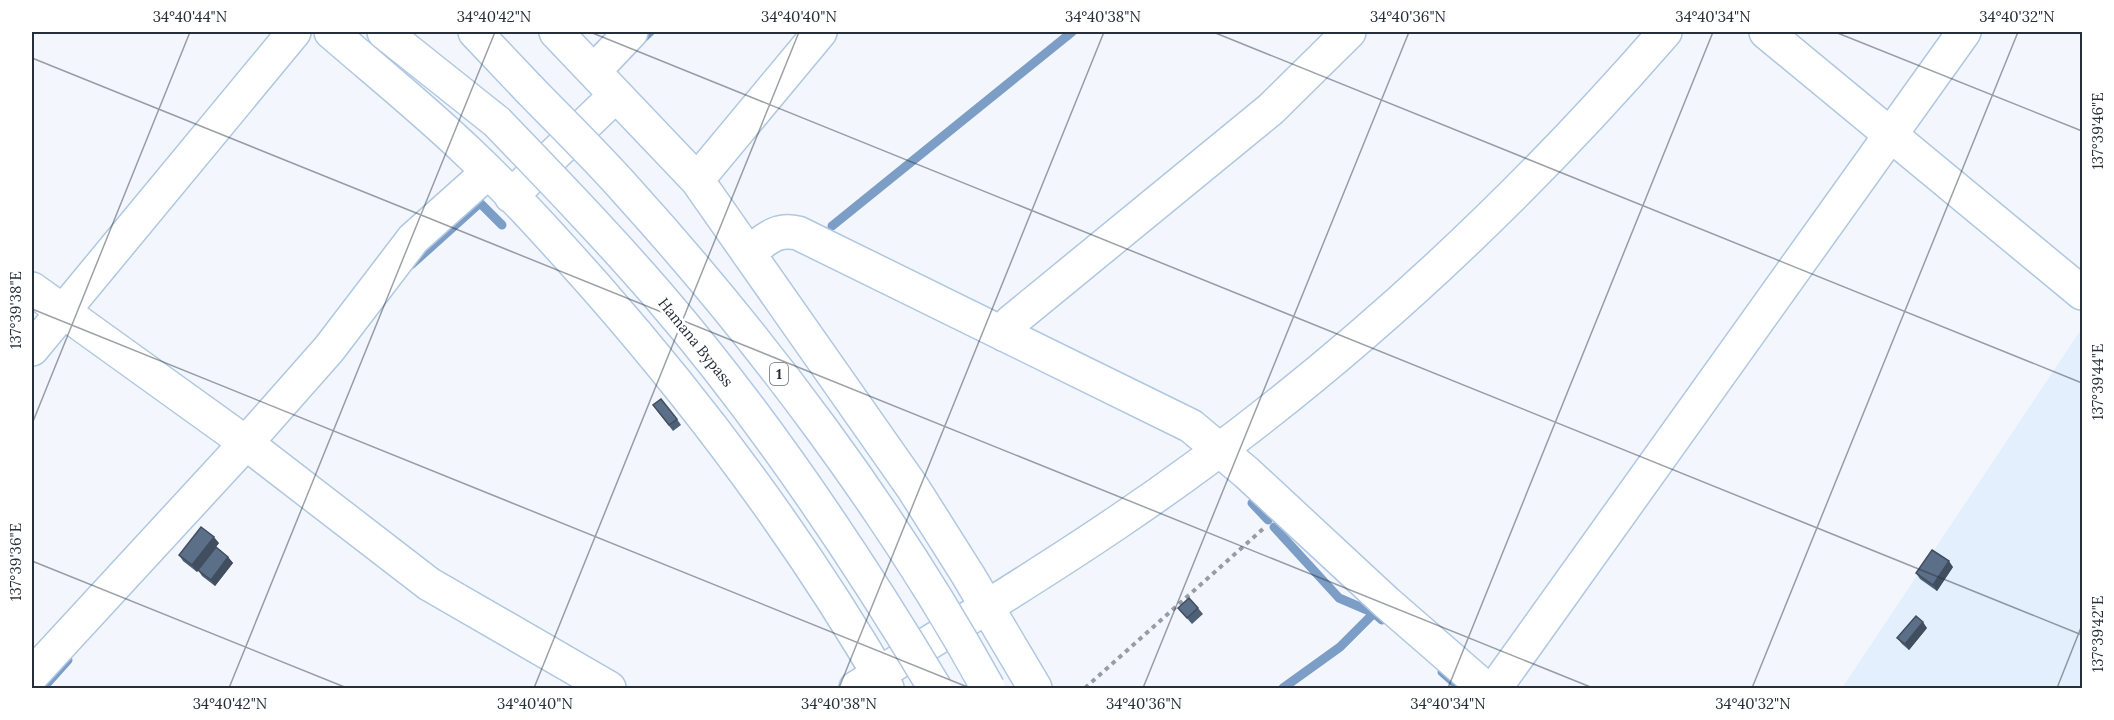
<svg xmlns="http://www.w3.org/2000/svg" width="2114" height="720" font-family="Lora,serif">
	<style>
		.built { fill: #e3effc }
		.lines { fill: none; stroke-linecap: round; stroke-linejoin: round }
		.stream { stroke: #7c9dc5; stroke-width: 9 }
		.minor-casing { stroke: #b0c7e1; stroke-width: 36 }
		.highway-casing { stroke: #b0c7e1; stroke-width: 36 }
		.path { stroke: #979da5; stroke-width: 4; stroke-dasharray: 4.5 4.5; stroke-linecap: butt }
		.minor { stroke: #fff; stroke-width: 33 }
		.highway { stroke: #fff; stroke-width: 33 }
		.highway-bridge-casing { stroke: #b0c7e1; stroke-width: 36; stroke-linecap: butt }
		.highway-bridge { stroke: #fff; stroke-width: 33 }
		.wall { fill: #4e6075 }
		.shaded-wall { fill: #404e5f }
		.building { fill: #5b7088; stroke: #404e5f; stroke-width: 1.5 }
		.ticks { fill: none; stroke: #262e39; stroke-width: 1.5; stroke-opacity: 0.45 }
		.labels { text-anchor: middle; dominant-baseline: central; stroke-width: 6; stroke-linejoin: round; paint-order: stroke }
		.shield { fill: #fff; stroke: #676d74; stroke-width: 1.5 }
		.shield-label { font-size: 14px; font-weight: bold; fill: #262e39 }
		.street-label { font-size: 15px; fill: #262e39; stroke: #fff }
		.neatline { fill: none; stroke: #262e39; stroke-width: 2 }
		.ticks-label { font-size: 15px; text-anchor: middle; fill: #262e39 }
	</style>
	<rect width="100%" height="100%" fill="#f3f7fd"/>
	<path class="built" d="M2082 328V688H1842Z"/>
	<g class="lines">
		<path class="stream" d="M638 43 650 32
			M832 226 1072 32
			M411 265 480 203 502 225
			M1252 503 1268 520
			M1274 527 1339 598 1374 613 1382 620
			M1442 672 1460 688
			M43 688 68 660
			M1283 688 1340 647 1374 613"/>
		<g class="minor-casing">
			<path id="minor" d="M331 32C376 71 423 109 467 151 512 193 554 240 595 286 704 410 804 545 887 688
				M556 32 697 180 913 488 968 575 1035 688
				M1766 32 2082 293
				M594 71 631 32
				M697 180 820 32
				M511 196 616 95
				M748 253C766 240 775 228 798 233L1191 426 1247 473 1386 602 1485 688
				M32 289 246 443 429 584 609 688
				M1005 335 1011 322 1271 109 1349 32
				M32 349 294 32
				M32 675 246 443 329 349 413 239 488 172
				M856 688C944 633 1033 580 1118 522 1321 385 1505 216 1665 32
				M1495 688 1964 32"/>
		</g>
		<g class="highway-casing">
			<path id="highway" d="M384 32 497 122
				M475 32 530 90"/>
		</g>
		<path class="path" d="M1085 688 1263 529"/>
		<use href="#minor" class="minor"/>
		<use href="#highway" class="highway"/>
		<g class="highway-bridge-casing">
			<path id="highway-bridge" d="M530 90C562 123 596 156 627 191 762 340 892 513 988 688
				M497 122C552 179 606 235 658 295 763 417 853 551 935 688"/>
		</g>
		<use href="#highway-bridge" class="highway-bridge"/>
	</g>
	<path class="wall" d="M653 405 677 419 681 425 673 431Z
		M219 543 202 564 228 557 233 563 215 586 202 576 198 570 197 572 183 561 179 555Z
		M1953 567 1937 591 1920 579 1916 573Z
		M1178 608H1198L1203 614 1192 624Z
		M1927 628 1909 650 1902 644 1897 638Z"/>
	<path class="shaded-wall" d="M214 537 219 543 197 572 192 565Z
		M228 557 233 563 215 586 211 580Z
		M1949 561 1953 567 1937 591 1933 585Z
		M1923 622 1927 628 1909 650 1905 644Z"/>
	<path class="building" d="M661 399 677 419 669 425 653 405Z
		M201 527 214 537 192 565 179 555Z
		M216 547 228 557 211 580 198 570Z
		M1932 550 1949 561 1933 585 1916 573Z
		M1189 598 1198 608 1187 618 1178 608Z
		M1916 616 1923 622 1905 644 1897 638Z"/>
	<path class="ticks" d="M590 32 2082 635M1213 32 2082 383M1835 32 2082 131M32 58 1593 688M32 309 970 688M32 424 190 32M32 561 347 688M229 688 495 32M534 688 799 32M839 688 1104 32M1143 688 1409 32M1448 688 1713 32M1752 688 2018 32M2057 688 2082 625"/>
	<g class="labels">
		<rect class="shield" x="770" y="363" width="18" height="22" rx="4.5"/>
		<g class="shield-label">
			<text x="779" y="374">1</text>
		</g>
		<g class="street-label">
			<text transform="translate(696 342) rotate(51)">Hamana Bypass</text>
		</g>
	</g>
	<rect width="2114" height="720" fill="none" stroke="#ffffff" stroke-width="66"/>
	<rect x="33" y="33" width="2048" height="654" class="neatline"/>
	<g class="ticks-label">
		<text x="190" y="22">34°40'44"N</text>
		<text x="494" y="22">34°40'42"N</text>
		<text x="799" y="22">34°40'40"N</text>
		<text x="1103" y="22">34°40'38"N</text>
		<text x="1408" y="22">34°40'36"N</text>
		<text x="1713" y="22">34°40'34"N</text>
		<text x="2017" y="22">34°40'32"N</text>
		<text transform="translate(2098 131) rotate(-90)" y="5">137°39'46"E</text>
		<text transform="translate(16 310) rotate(-90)" y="5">137°39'38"E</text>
		<text transform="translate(2098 382) rotate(-90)" y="5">137°39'44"E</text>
		<text transform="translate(16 562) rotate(-90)" y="5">137°39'36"E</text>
		<text transform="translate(2098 634) rotate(-90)" y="5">137°39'42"E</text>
		<text x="230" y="709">34°40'42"N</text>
		<text x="535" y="709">34°40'40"N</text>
		<text x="839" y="709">34°40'38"N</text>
		<text x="1144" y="709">34°40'36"N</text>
		<text x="1448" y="709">34°40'34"N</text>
		<text x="1753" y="709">34°40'32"N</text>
	</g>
</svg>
